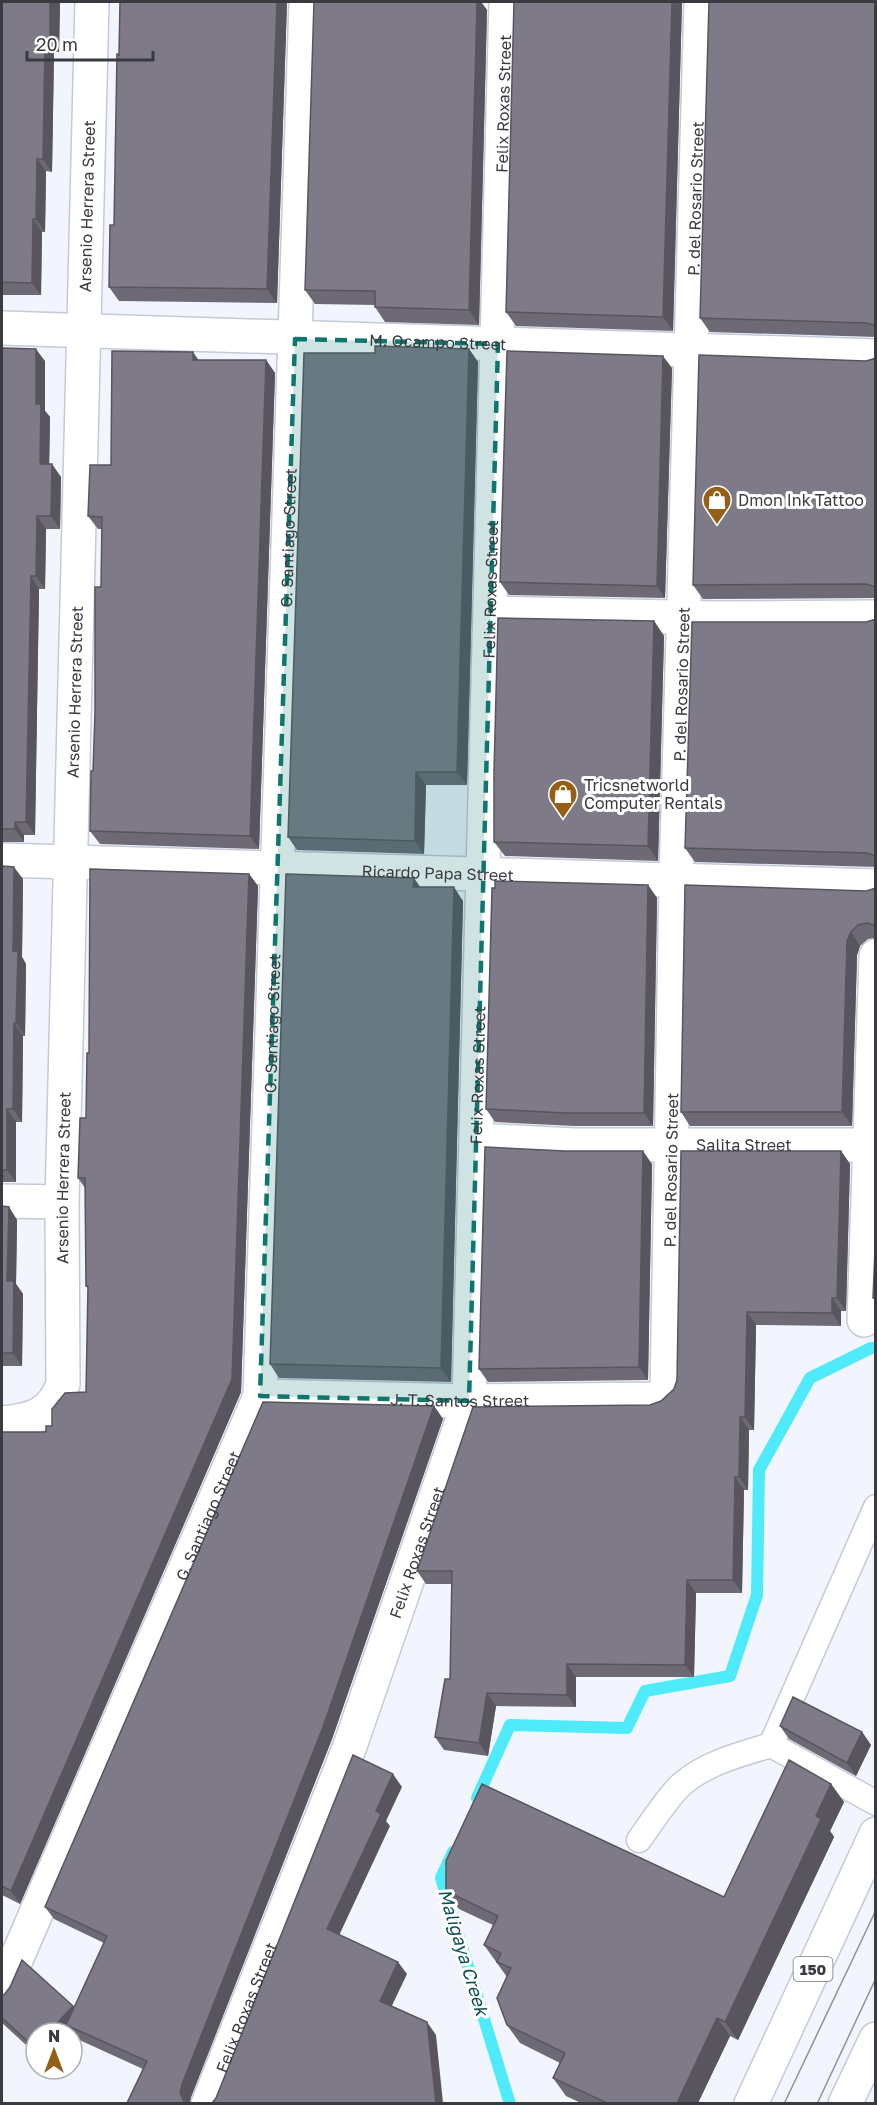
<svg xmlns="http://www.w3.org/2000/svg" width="877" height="2105" font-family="'Golos Text',sans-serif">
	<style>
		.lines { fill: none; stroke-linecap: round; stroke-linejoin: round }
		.stream { stroke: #4febfa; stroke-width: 12 }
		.lane-casing { stroke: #c4cad8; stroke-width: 27 }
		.street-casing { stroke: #c4cad8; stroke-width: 36 }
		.secondary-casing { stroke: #c4cad8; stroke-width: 36 }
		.primary-casing { stroke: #c4cad8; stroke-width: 36 }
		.lane { stroke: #fff; stroke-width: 24 }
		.street { stroke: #fff; stroke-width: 33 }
		.secondary { stroke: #fff; stroke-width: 33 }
		.primary { stroke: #fff; stroke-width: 33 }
		.tram { stroke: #90929a; stroke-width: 1.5 }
		.wall { fill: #6d6975 }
		.shaded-wall { fill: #59555f }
		.building { fill: #7f7a88; stroke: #59555f; stroke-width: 1.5 }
		.marked { fill: #0f766e; fill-opacity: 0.2; stroke: #0f766e; stroke-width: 4.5; stroke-dasharray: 12 8; stroke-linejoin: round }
		.labels { text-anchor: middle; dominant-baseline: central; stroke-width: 6; stroke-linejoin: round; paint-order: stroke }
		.shield { fill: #fff; stroke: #74767a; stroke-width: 1.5 }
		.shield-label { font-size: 15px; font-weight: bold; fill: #393b41 }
		.street-label { font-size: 16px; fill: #393b41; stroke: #fff }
		.poi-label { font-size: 16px; fill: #393b41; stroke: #fff; text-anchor: start }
		.water-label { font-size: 18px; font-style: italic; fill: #0c5057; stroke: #fff }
	</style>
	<rect width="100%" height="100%" fill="#f2f5fe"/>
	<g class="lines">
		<path class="stream" d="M477 1798 510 1725 627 1728 645 1691 730 1676 757 1595 759 1470 810 1378 871 1348H876
			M453 1852 441 1878 510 2104"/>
		<g class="lane-casing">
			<path id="lane" d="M876 1507 771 1745 876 1803
				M639 1840C650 1825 669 1795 682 1784 706 1763 741 1754 771 1745"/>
		</g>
		<g class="street-casing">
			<g id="street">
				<path id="s1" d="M2 328 876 356"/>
				<path d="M490 613 719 618 876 617"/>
				<path id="s2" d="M476 1140 574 1145H870"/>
				<path d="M2 1201 62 1202"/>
				<path d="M864 1320 876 956"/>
				<path id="s3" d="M260 1396 469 1401 659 1399 667 1393 676 880 701 2"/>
				<path id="s4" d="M2 1423C32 1420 52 1415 63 1384L62 1202 92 2"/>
				<path id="s5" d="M2 1992 260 1396 306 2"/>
				<path id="s6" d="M208 2104 350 1746 469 1401 506 2"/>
			</g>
		</g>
		<g class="secondary-casing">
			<g id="secondary">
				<path id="s7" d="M2 860 876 886"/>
			</g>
		</g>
		<g class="primary-casing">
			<path id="primary" d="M751 2104 876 1834
				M845 2104 876 2039"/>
		</g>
		<use href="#lane" class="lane"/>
		<use href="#street" class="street"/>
		<use href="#secondary" class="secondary"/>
		<use href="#primary" class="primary"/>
		<path class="tram" d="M784 2104 876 1910
			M817 2104 876 1978"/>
	</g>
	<path class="wall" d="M2 2H60L59 52H54L52 172 46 171 45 232H42L41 295H2Z
		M120 2H287L277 303 119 301 109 287 114 225 119 55Z
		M314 2H481L487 10 479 325 385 322 375 307V305L315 304 305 290Z
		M514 2H682L673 331 516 326 506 312Z
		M876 2V337L710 332 700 318Z
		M2 348 45 361V411L50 417 49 464 61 477 60 529H46L45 589H39L35 835H24V842H2Z
		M469 349 478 362 467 785H426L424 854 297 850 288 837 375 353Z
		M876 358V598L703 599 693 585 866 361Z
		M198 360H266L275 373 259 849 100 844 90 831 101 587 102 529H98L88 516 111 465Z
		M672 368 665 598 509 595 500 582Z
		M876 619V867L695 862 685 848 866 622Z
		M654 621 664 636 658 861 505 856 494 842Z
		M2 866 23 879 22 957 26 964 25 1036H23L22 1122H16V1182H2Z
		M249 874 258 886 241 1392 20 1904 2 1895V1432H46L86 1392 88 1289 86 1286 85 1188 78 1178 86 1118 89 1053Z
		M648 885 657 898 653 1126H574L495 1122 486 1109 495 888Z
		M420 887 463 901 451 1382 279 1378 270 1364Z
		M876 888V938L868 939 860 946 857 955 852 1126H690L681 1112 866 891Z
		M841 1151 850 1164 846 1311H841V1326L756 1325 754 1430H749L748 1490H744L742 1593H696L694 1677H576V1707L496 1706 488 1756 444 1750 435 1737 450 1679 452 1584H426L417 1571 650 1405 661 1401 674 1389Z
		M652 1164 648 1380 488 1382 479 1369Z
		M2 1206 9 1207 17 1220 16 1284 23 1294 22 1366H2Z
		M434 1406 443 1419 332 1739 191 2097 143 2069 75 2038 71 2031 36 2033V2054L2 2023V1995L74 2008 104 1943 54 1919 45 1907Z
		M780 1726 862 1732 871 1745 856 1776 789 1739Z
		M831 1784 844 1802 830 1831 834 1837 738 2040 730 2036 698 2103H581L566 2096 553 2078 560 2063 520 2043 507 2025V1977L484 1945 493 1925 459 1909 446 1891 724 1897Z"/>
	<path class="shaded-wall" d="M50 2H60L59 52 50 39Z
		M277 2H287L277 303 267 289Z
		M477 2H481L487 10 479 325 469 310Z
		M672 2H682L673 331 663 317Z
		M45 39 54 52 52 172 43 159Z
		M37 159 46 171 45 232 36 219Z
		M33 219 42 232 41 295 32 283Z
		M36 349 45 361V411L50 417 49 475 40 462 36 404Z
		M469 349 478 362 467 785 457 772Z
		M193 352 202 365 193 360Z
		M663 356 672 368 665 598 657 586Z
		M266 360 275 373 259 849 250 836Z
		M52 464 61 477 60 529 51 516Z
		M37 516 46 529 45 589 36 576Z
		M31 576 39 589 35 835 26 822Z
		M654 621 664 636 658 861 648 846Z
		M416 772 426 785 424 854 415 841Z
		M15 822 24 835V842L15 829Z
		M14 867 23 879 22 957 26 964 25 1036 16 1023 13 951Z
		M249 874 258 886 241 1392 20 1904 11 1891Z
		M414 878 423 891 413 887Z
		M648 885 657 898 653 1126 644 1113Z
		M454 887 463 901 451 1382 441 1368Z
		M851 932 860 946 857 955 852 1126 842 1112 847 941Z
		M14 1023 23 1036 22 1122 13 1109Z
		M7 1109 16 1122V1182L7 1170Z
		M643 1151 652 1164 648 1380 639 1367Z
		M841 1151 850 1164 846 1311 837 1298Z
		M9 1207 17 1220 16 1284 23 1294 22 1366 13 1353 7 1281Z
		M832 1298 841 1311V1326L832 1313Z
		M747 1312 756 1325 754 1430 745 1417Z
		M434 1406 443 1419 332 1739 191 2097 190 2103H185L180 2093 182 2084Z
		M740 1417 749 1430 748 1490 739 1477Z
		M735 1477 744 1490 742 1593 733 1580Z
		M687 1580 696 1593 694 1677 685 1665Z
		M567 1664 576 1677V1707L567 1695Z
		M487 1693 496 1706 488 1756 479 1743Z
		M862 1732 871 1745 856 1776 847 1763Z
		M393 1774 402 1787 386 1821 390 1826 336 1942 327 1929 376 1811Z
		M831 1784 844 1802 830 1831 834 1837 738 2040 725 2022 816 1816Z
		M398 1962 407 1974 388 2014 380 2001Z
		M73 2006 82 2018 66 2025 71 2031 69 2033H48Z
		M717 2018 730 2036 698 2103H677Z
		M427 2022 436 2035 443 2103H436Z"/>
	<path class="building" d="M2 2H50V39H45L43 159H37L36 219H33L32 283 2 282Z
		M120 2H277L267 289 109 287 110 225H114L117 54 119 55Z
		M314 2H477L469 310 375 307V291L305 290Z
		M514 2H672L663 317 506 312Z
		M709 2H876V326L867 323 700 318Z
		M375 346 469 349 457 772H416L415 841 288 837 304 353H375Z
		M2 348 36 349V404H41L40 462 41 464H52L51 516H37L36 576H31L26 822H15V829H2Z
		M112 351 193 352V360H266L250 836 90 831 91 771H93L95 712V587H101L102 517 88 516 90 465H111Z
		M507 351 663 356 657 586 500 582Z
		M699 355 866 361 876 358V587L866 584 693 585Z
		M498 618 654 621 648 846 494 842V771Z
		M876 619V856L867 853 685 848 692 622H866Z
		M2 866 14 867 13 951H18L16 1023H14L13 1109H7V1170H2Z
		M90 869 249 874 232 1379 11 1891 2 1886V1432H46V1426H52V1409L65 1393 86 1392 88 1286H86L85 1178H78L80 1118H86L87 1053H89Z
		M286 874 414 878 413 887H454L441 1368 270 1364Z
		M495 881 648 885 644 1113H565L486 1109 492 888H495Z
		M685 885 866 891 876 888V926L867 923 858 925 851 932 847 941 842 1112H681Z
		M485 1147 565 1151H643L639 1367 479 1369Z
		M681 1151H841L837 1298H832V1313L747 1312 745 1417H740L739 1477H735L733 1580H687L685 1665 567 1664V1695L487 1693 479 1743 435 1737 445 1679H450L452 1571H417L473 1407 650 1405 661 1401 674 1389 677 1380Z
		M2 1206 9 1207 7 1281H14L13 1353H2Z
		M876 1226V1298H873Z
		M263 1402 434 1406 323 1727 182 2084 180 2093 184 2102 186 2103H127L147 2061 66 2025 107 1936 45 1907Z
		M793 1697 862 1732 847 1763 780 1726Z
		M353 1755 393 1774 376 1811 381 1814 327 1929 398 1962 380 2001 427 2022 436 2103H212L216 2098Z
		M789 1760 831 1784 816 1816 821 1819 725 2022 717 2018 677 2103H607L553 2078 565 2053 507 2025 497 1998 511 1968 497 1962 501 1953 484 1945 498 1916 446 1891V1861L482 1784 724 1897Z
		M22 1960 73 2006 48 2033H36V2047L35 2048 2 2018V1995H4L10 1987Z"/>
	<path class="marked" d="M295 339 498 344 469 1401 260 1396Z"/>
	<defs>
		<g id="shop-pin" transform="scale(1.5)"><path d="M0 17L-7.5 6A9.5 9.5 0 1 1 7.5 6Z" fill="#956016" stroke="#fff"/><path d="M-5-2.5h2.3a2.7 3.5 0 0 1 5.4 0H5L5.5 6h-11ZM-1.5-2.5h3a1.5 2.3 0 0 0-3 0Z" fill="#fff"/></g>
	</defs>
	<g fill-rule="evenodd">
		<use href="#shop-pin" x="717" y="500"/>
		<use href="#shop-pin" x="563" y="794"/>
	</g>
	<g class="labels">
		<rect class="shield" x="793.5" y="1957" width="39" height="24" rx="4.5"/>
		<g class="shield-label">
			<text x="813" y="1969">150</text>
		</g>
		<g class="street-label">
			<text stroke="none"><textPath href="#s6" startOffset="2048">Felix Roxas Street</textPath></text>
			<text stroke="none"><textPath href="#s3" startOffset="1604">P. del Rosario Street</textPath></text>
			<text stroke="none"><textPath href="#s4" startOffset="1256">Arsenio Herrera Street</textPath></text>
			<text stroke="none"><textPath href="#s1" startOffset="436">M. Ocampo Street</textPath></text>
			<text stroke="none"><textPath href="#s5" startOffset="1508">G. Santiago Street</textPath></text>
			<text stroke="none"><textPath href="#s6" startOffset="1562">Felix Roxas Street</textPath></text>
			<text stroke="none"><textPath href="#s3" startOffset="1118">P. del Rosario Street</textPath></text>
			<text stroke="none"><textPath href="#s4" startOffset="770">Arsenio Herrera Street</textPath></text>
			<text stroke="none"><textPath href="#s7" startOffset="436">Ricardo Papa Street</textPath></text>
			<text stroke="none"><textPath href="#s5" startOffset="1022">G. Santiago Street</textPath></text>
			<text stroke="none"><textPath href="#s6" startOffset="1076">Felix Roxas Street</textPath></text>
			<text stroke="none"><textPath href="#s2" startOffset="268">Salita Street</textPath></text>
			<text stroke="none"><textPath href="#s3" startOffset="632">P. del Rosario Street</textPath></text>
			<text stroke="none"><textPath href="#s4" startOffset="284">Arsenio Herrera Street</textPath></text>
			<text stroke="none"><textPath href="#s3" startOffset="200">J. T. Santos Street</textPath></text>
			<text stroke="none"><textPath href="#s5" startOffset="519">G. Santiago Street</textPath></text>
			<text stroke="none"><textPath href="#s6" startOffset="590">Felix Roxas Street</textPath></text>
			<text stroke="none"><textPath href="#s6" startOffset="104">Felix Roxas Street</textPath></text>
		</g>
		<g class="poi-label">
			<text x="738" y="500">Dmon Ink Tattoo</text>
			<text x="584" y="785">Tricsnetworld<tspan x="584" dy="18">Computer Rentals</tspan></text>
		</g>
		<g class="water-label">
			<text transform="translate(464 1952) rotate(73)">Maligaya Creek</text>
		</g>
	</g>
	<rect width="877" height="2105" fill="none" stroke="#393b41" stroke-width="6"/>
	<g transform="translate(54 2051)"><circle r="28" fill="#ffffff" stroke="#b0b1b3" stroke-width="1.5"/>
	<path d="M0-4.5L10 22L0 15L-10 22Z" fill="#956016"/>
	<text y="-9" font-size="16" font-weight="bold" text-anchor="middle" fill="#393b41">N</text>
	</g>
	<path d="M27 51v9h126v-9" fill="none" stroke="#393b41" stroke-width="3"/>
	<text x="36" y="51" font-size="18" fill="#393b41" stroke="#ffffff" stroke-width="4.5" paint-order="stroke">20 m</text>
</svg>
